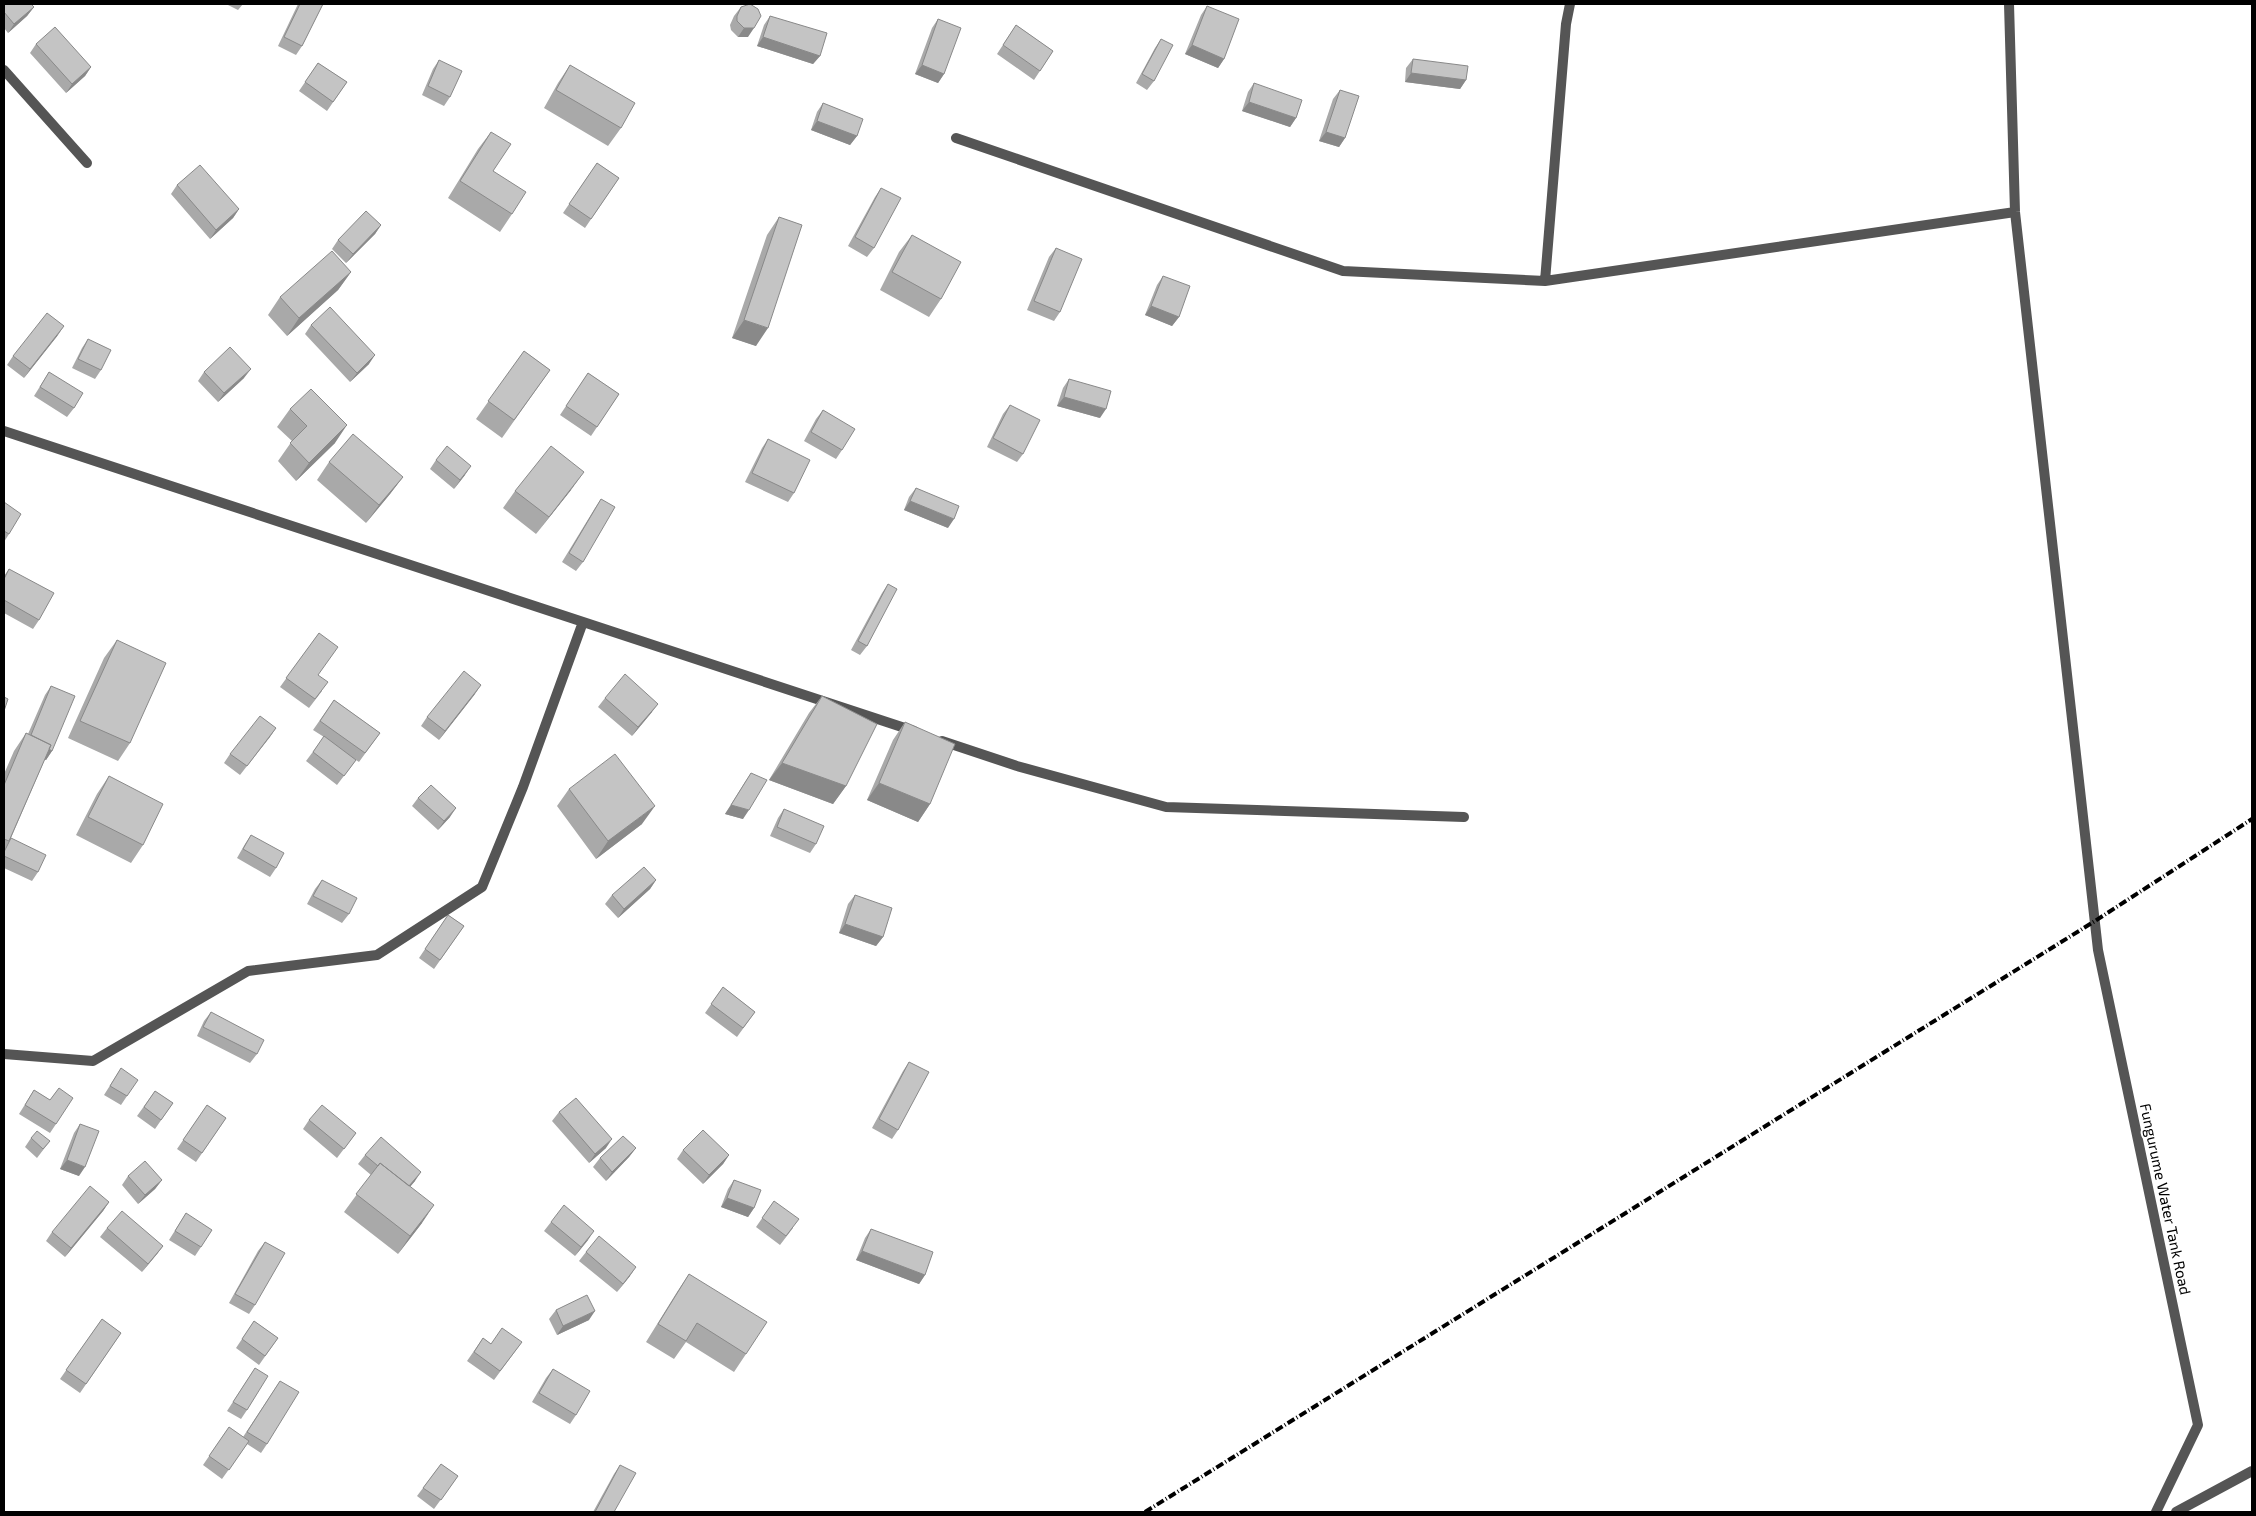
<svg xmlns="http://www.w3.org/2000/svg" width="2256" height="1516" font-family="'Exo 2',sans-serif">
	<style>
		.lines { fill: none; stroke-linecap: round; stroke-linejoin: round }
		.minor { stroke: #555; stroke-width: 10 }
		.rail { stroke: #000; stroke-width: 4; stroke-dasharray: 8 2.5 1 2.5; stroke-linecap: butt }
		.wall { fill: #a9a9a9 }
		.shaded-wall { fill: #898989 }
		.building { fill: #c4c4c4; stroke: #898989 }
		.labels { text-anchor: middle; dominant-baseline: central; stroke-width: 4; stroke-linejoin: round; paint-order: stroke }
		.street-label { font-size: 15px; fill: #000; stroke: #fff }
	</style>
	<rect width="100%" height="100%" fill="#fff"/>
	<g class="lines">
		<path class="minor" d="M2009 4 2015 212 2098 950 2198 1425 2156 1512
			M4 70 87 163
			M956 138 1343 271 1545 281 2015 212
			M1545 281 1566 24 1570 4
			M4 431 914 731
			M942 741 1017 766 1166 807 1464 817
			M4 1054 93 1061 248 971 377 955 482 887 523 787 583 622
			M2176 1512 2252 1471"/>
		<path class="rail" d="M1145 1512 2095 921 2252 819"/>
	</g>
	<path class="wall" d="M4 4 34 7 27 16 8 33 4 28Z
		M226 4H243L238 10Z
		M298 4H323L302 46 296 55 278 46Z
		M1207 6 1224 59 1218 68 1185 54 1201 15Z
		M741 7 748 37H738L731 30 730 25 734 16Z
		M770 16 820 56 813 64 757 46 764 25Z
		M938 19 944 74 938 83 915 74 932 28Z
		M1016 25 1053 51 1034 80 997 54Z
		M1161 39 1154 81 1147 90 1136 83 1155 48Z
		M36 44 91 67 85 76 66 93 30 53Z
		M1413 59 1466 80 1460 89 1405 82 1406 68Z
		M439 60 450 97 444 106 422 95 433 69Z
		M318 63 347 82 327 111 299 91Z
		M570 65 621 128 608 146 544 108 558 83Z
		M1254 83 1296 118 1290 127 1242 111 1248 92Z
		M1340 90 1345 138 1339 147 1319 141 1333 99Z
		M823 103 857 136 850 145 811 130 817 112Z
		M491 132 493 171 512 214 500 232 448 198 478 149Z
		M597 163 619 178 585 228 563 213Z
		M177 185 239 209 233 218 210 239 171 194Z
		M881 188 874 248 867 257 848 246 875 197Z
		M779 217 756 346 732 338 767 235Z
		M381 225 375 234 346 263 332 249 338 240Z
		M912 235 941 299 929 317 880 290 899 252Z
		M1056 248 1060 312 1054 321 1027 310 1049 257Z
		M351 272 338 290 287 336 268 315 280 297Z
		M1163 276 1179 317 1172 326 1145 315 1157 285Z
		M311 325 369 364 350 382 305 334Z
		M58 335 24 378 7 365 13 356Z
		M88 339 101 370 95 379 72 368 82 348Z
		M524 351 550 370 502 438 476 419Z
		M49 372 74 408 67 417 34 396Z
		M204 372 244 378 218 402 198 381Z
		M588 373 619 394 591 436 560 415Z
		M1069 379 1100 418 1057 406 1063 388Z
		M1010 405 1023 454 1017 462 987 447 1003 414Z
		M290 409 335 443 296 481 278 461 292 441 277 427Z
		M823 410 842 450 836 459 804 441 816 419Z
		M768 439 794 493 788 502 745 482 762 448Z
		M436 460 465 475 454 489 430 469Z
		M329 462 403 477 390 494 366 523 317 480Z
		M916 488 948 528 904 510 909 497Z
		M571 490 536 534 503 508 515 491Z
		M601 499 583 562 576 571 562 562 595 508Z
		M4 502 9 534 4 542Z
		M9 569 39 620 33 629 4 613V576Z
		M888 584 867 646 860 655 851 650 882 593Z
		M319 633 318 675 322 691 309 708 280 687Z
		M117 640 130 743 118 761 68 738 104 658Z
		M51 686 52 751 46 760 45 759 11 838 38 872 32 881 4 868V774L14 751 26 733 28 734 45 695Z
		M475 694 439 740 421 726 427 717Z
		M822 696 846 786 833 804 769 780 809 713Z
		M605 698 652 712 632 736 598 707Z
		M334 700 380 733 359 762 356 760 337 785 306 761 324 737 313 730Z
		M905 722 930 804 918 822 867 800 893 740Z
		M276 728 240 775 224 763 230 754Z
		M751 773 743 819 725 814 745 782Z
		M109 776 143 845 131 863 76 835 97 794Z
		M569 789 642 824 596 859 557 806Z
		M418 798 450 817 438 830 412 806Z
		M784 809 816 844 810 853 770 836 778 818Z
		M251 835 276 868 270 877 237 858 245 844Z
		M322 880 349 914 342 923 307 904 315 889Z
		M656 880 650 889 618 918 605 904 612 895Z
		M855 895 883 937 876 946 839 933 848 904Z
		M448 915 464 926 434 969 419 958Z
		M723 987 755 1012 737 1037 705 1013Z
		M211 1012 257 1054 250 1063 197 1036 204 1021Z
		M909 1062 898 1130 892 1139 872 1128 903 1071Z
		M121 1068 127 1096 121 1105 104 1095Z
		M59 1088 56 1124 50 1133 19 1114 34 1090 50 1100Z
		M155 1091 173 1103 155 1129 137 1116Z
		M207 1105 226 1118 196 1162 177 1149Z
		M559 1112 606 1148 589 1163 552 1121Z
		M309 1120 356 1133 337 1158 303 1129Z
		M80 1124 79 1176 60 1169 74 1133Z
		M31 1138 50 1141 37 1158 25 1147Z
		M636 1148 629 1157 606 1181 593 1167 600 1158Z
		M683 1150 729 1155 723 1164 703 1184 677 1159Z
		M365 1155 415 1181 410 1187 422 1223 398 1254 344 1212 371 1175 358 1164Z
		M128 1176 162 1180 155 1189 138 1204 122 1185Z
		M734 1180 754 1208 748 1217 721 1207 728 1189Z
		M774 1201 793 1228 780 1245 756 1227Z
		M109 1202 103 1211 65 1257 46 1241 52 1232Z
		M186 1213 201 1247 195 1256 169 1240Z
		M551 1222 588 1240 575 1256 544 1231Z
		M107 1228 163 1246 157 1254 142 1272 100 1237Z
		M871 1229 925 1275 919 1284 856 1260 865 1238Z
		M265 1242 255 1305 249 1314 229 1303 258 1251Z
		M586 1252 630 1276 617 1292 579 1261Z
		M689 1274 746 1354 734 1372 686 1342 674 1359 646 1342 677 1292Z
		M556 1310 589 1320 557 1335 549 1319Z
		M102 1319 121 1333 80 1393 60 1379Z
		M254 1321 278 1338 259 1365 236 1348Z
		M483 1338 491 1344 522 1342 494 1380 467 1361Z
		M255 1368 247 1410 241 1419 227 1411Z
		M553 1369 576 1415 570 1424 532 1402 546 1378Z
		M280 1381 267 1444 261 1453 247 1444 222 1479 203 1465 229 1427 243 1437Z
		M441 1464 458 1476 434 1509 417 1496Z
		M620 1465 614 1512H593L614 1474Z"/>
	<path class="shaded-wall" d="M34 7 27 16 8 33 14 24Z
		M744 28H754L748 37H738Z
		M763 37 820 56 813 64 757 46Z
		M1192 45 1224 59 1218 68 1185 54Z
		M922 65 944 74 938 83 915 74Z
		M91 67 85 76 66 93 72 84Z
		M1411 73 1466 80 1460 89 1405 82Z
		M1249 102 1296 118 1290 127 1242 111Z
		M817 121 857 136 850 145 811 130Z
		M1326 132 1345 138 1339 147 1319 141Z
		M239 209 233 218 210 239 216 230Z
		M381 225 375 234 346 263 353 254Z
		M351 272 338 290 287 336 299 318Z
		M1151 306 1179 317 1172 326 1145 315Z
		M744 320 768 328 756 346 732 338Z
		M64 326 58 335 24 378 30 369Z
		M375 355 369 364 350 382 357 373Z
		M251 369 244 378 218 402 224 393Z
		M1064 397 1106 409 1100 418 1057 406Z
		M347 425 335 443 296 481 309 463Z
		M471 466 465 475 454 489 460 480Z
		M584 472 571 490 536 534 549 517Z
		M403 477 390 494 366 523 379 505Z
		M910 501 954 519 948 528 904 510Z
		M481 685 475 694 439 740 445 731Z
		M658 704 652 712 632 736 638 727Z
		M276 728 270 737 240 775 247 766Z
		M28 741 52 751 46 760 22 750Z
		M782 763 846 786 833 804 769 780Z
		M879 783 930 804 918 822 867 800Z
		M731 805 749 810 743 819 725 814Z
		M655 806 642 824 596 859 608 841Z
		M456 808 450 817 438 830 444 821Z
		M656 880 650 889 618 918 624 909Z
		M845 924 883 937 876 946 839 933Z
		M612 1139 606 1148 589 1163 595 1154Z
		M636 1148 629 1157 606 1181 612 1172Z
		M729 1155 723 1164 703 1184 709 1175Z
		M67 1160 85 1167 79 1176 60 1169Z
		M421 1172 415 1181 399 1199 405 1190Z
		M162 1180 155 1189 138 1204 145 1195Z
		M727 1198 754 1208 748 1217 721 1207Z
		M109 1202 103 1211 65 1257 71 1248Z
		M434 1205 422 1223 398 1254 410 1236Z
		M594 1231 588 1240 575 1256 581 1247Z
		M163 1246 157 1254 142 1272 148 1264Z
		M862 1251 925 1275 919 1284 856 1260Z
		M636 1267 630 1276 617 1292 623 1284Z
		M595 1311 589 1320 557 1335 563 1326Z"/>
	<path class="building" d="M4 4H31L34 7 14 24 4 12Z
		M300 4H323L302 46 284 37Z
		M750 4 758 9 761 16 754 28H744L737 21V16L741 7Z
		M1207 6 1239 19 1224 59 1192 45Z
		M770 16 827 33 820 56 763 37Z
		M938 19 961 28 944 74 922 65Z
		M1016 25 1053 51 1040 71 1003 45Z
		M55 27 91 67 72 84 36 44Z
		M1161 39 1173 45 1154 81 1142 74Z
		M1413 59 1468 66 1466 80 1411 73Z
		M439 60 462 71 450 97 428 86Z
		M318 63 347 82 333 102 305 82Z
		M570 65 635 103 621 128 556 90Z
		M1254 83 1302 100 1296 118 1249 102Z
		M1340 90 1359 96 1345 138 1326 132Z
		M823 103 863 119 857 136 817 121Z
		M491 132 511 144 493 171 526 192 512 214 460 181Z
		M597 163 619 178 591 219 569 204Z
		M200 165 239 209 216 230 177 185Z
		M881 188 901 198 874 248 855 237Z
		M366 211 381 225 353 254 338 240Z
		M779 217 802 225 768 328 744 320Z
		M912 235 961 262 941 299 892 272Z
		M1056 248 1082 259 1060 312 1034 301Z
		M332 251 351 272 299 318 280 297Z
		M1163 276 1190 286 1179 317 1151 306Z
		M330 307 375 355 357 373 311 325Z
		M47 313 64 326 30 369 13 356Z
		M88 339 111 350 101 370 78 359Z
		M230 347 251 369 224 393 204 372Z
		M524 351 550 370 514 420 488 401Z
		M49 372 83 393 74 408 40 387Z
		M588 373 619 394 597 427 566 406Z
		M1069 379 1111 391 1106 409 1064 397Z
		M311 389 347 425 309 463 290 443 307 426 290 409Z
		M1010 405 1040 420 1023 454 993 438Z
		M823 410 855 429 842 450 811 432Z
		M353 434 403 477 379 505 329 462Z
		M768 439 810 460 794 493 752 473Z
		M447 446 471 466 460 480 436 460Z
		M551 446 584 472 549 517 515 491Z
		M916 488 959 506 954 519 910 501Z
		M601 499 615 507 583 562 569 553Z
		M4 502 21 514 9 534 4 531Z
		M9 569 54 593 39 620 4 600V579Z
		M888 584 897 589 867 646 858 641Z
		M319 633 338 647 318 675 328 682 315 699 286 678Z
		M117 640 166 663 130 743 80 721Z
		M464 671 481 685 445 731 427 717Z
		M625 674 658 704 638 727 605 698Z
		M51 686 75 696 52 751 49 749 51 745 31 735Z
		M822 696 877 724 846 786 782 763Z
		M4 697 8 699 4 711Z
		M334 700 380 733 365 753 320 721Z
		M260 716 276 728 247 766 230 754Z
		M905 722 955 744 930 804 879 783Z
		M26 733 51 745 9 841 4 839V785Z
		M324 736 356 760 344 776 313 752Z
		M615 754 655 806 608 841 569 789Z
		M751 773 767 780 749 810 731 805Z
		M109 776 163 804 143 845 88 817Z
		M431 785 456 808 444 821 418 798Z
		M784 809 824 826 816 844 777 827Z
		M251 835 284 853 276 868 243 849Z
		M11 838 46 855 38 872 4 856V852Z
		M644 867 656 880 624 909 612 895Z
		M322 880 357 898 349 914 313 896Z
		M855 895 892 908 883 937 845 924Z
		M448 915 464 926 440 960 425 949Z
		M723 987 755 1012 743 1028 711 1004Z
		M211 1012 264 1040 257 1054 203 1027Z
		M909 1062 929 1072 898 1130 879 1119Z
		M121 1068 138 1080 127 1096 110 1086Z
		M59 1088 73 1098 56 1124 25 1105 34 1090 50 1100Z
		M155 1091 173 1103 161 1120 144 1107Z
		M576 1098 612 1139 595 1154 559 1112Z
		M207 1105 226 1118 202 1153 183 1140Z
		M322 1105 356 1133 344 1149 309 1120Z
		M80 1124 99 1131 85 1167 67 1160Z
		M703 1130 729 1155 709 1175 683 1150Z
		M37 1131 50 1141 43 1149 31 1138Z
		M623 1136 636 1148 612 1172 600 1158Z
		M381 1137 421 1172 409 1186 380 1163 378 1166 365 1155Z
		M145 1161 162 1180 145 1195 128 1176Z
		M380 1163 434 1205 410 1236 356 1194Z
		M734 1180 761 1190 754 1208 727 1198Z
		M90 1186 109 1202 71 1248 52 1232Z
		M774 1201 799 1219 786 1236 762 1218Z
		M564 1205 594 1231 581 1247 551 1222Z
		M122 1211 163 1246 148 1264 107 1228Z
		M186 1213 212 1230 201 1247 175 1231Z
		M871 1229 933 1252 925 1275 862 1251Z
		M599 1236 636 1267 623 1284 586 1252Z
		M265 1242 285 1253 255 1305 235 1294Z
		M689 1274 767 1322 746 1354 697 1323 686 1341 658 1324Z
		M587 1295 595 1311 563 1326 556 1310Z
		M102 1319 121 1333 86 1384 66 1370Z
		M254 1321 278 1338 265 1356 242 1339Z
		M502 1328 522 1342 500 1371 474 1352 483 1338 491 1344Z
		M255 1368 268 1376 247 1410 233 1402Z
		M553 1369 590 1391 576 1415 539 1393Z
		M280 1381 299 1392 267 1444 247 1432Z
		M229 1427 249 1441 229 1470 209 1456Z
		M441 1464 458 1476 441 1500 423 1488Z
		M620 1465 636 1473 614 1512H595Z"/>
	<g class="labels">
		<g class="street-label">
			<text transform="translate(2166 1199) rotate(78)">Fungurume Water Tank Road</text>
		</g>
	</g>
	<rect width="2256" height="1516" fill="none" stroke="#000000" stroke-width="10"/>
</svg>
